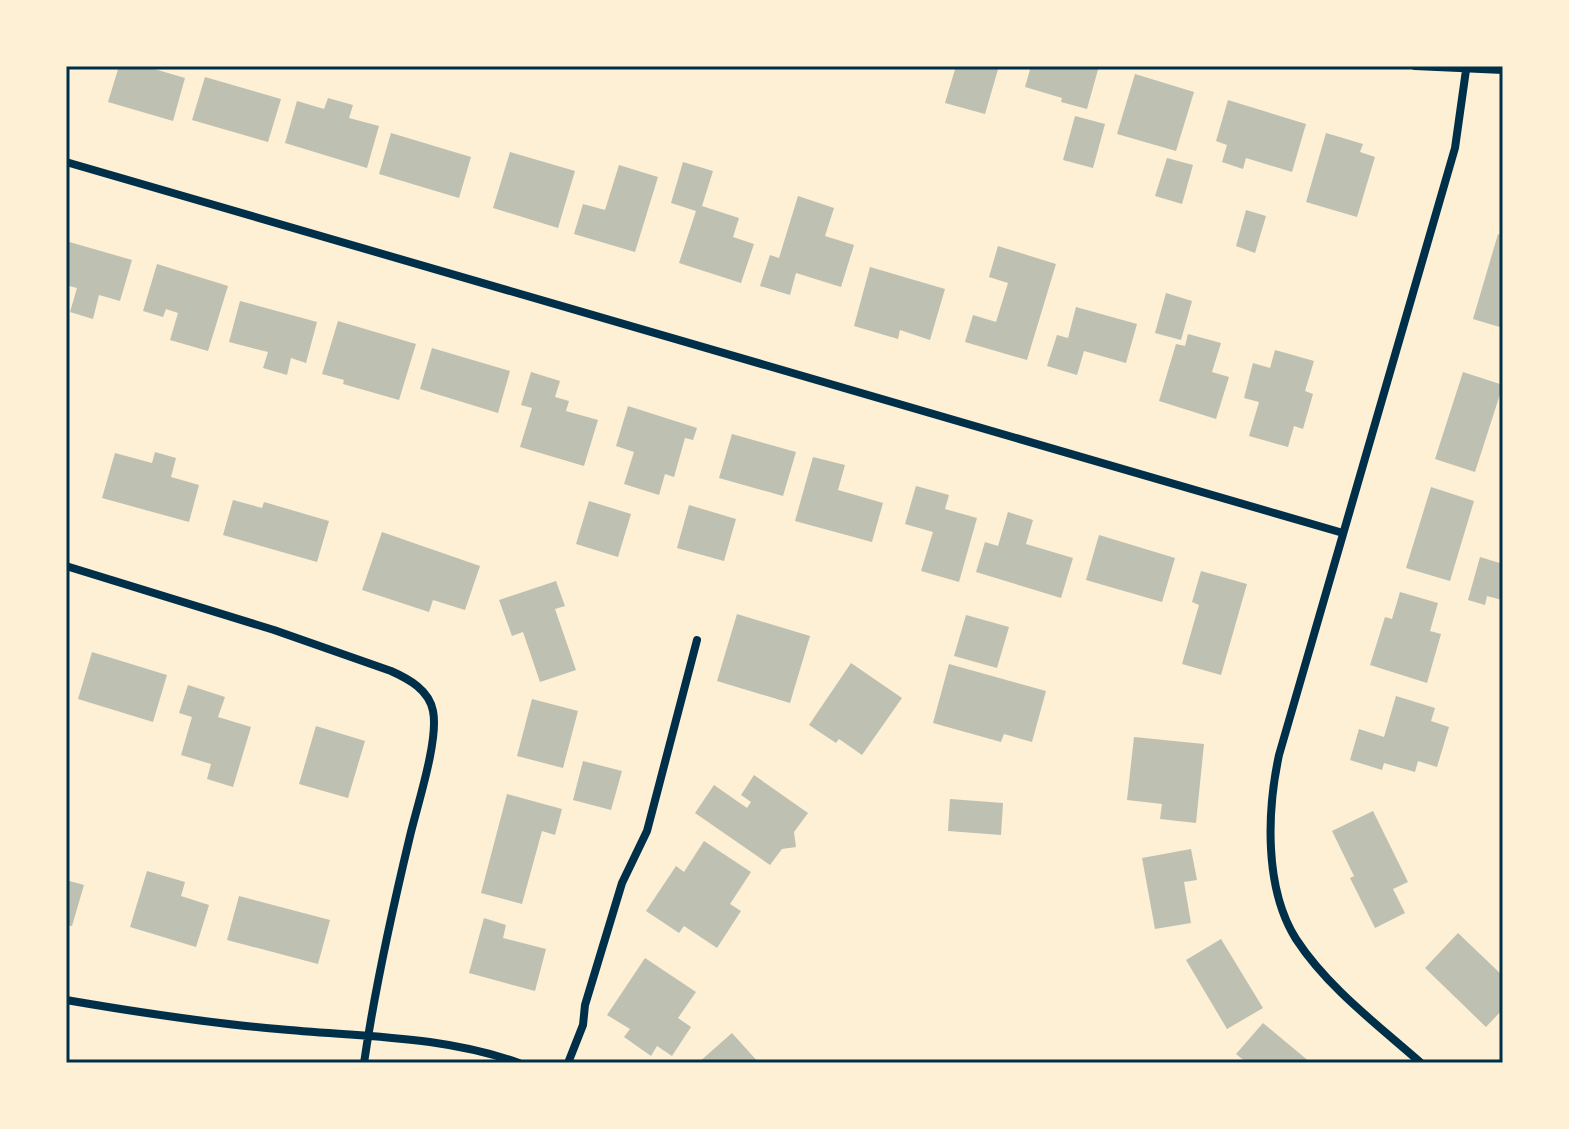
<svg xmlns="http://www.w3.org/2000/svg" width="1569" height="1129" font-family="'Work Sans',sans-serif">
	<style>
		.building { fill: #bec0b2 }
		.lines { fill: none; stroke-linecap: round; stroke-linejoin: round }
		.minor { stroke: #003049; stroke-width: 8 }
		.neatline { fill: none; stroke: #003049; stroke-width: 3 }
	</style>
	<rect width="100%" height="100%" fill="#fdf0d5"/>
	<path class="building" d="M119 66H144L185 78 173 121 108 102Z
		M956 66H999L985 114 945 103Z
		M1031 66H1099L1087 109 1061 102 1062 98 1025 87Z
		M1135 74 1194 92 1176 151 1117 134Z
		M205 77 281 99 268 142 192 120Z
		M328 98 353 105 349 118 379 126 367 168 285 143 297 101 324 109Z
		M1228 100 1306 124 1292 172 1246 158 1243 169 1222 162 1227 145 1216 141Z
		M1075 116 1105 124 1093 168 1063 160Z
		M391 133 471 157 459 198 379 174Z
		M1326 133 1363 144 1360 152 1375 157 1357 217 1306 202Z
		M510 152 575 171 558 228 493 208Z
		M1167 158 1193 165 1182 204 1155 196Z
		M683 162 713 171 702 206 739 218 733 237 754 244 741 283 679 263 696 211 671 203Z
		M619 165 658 177 635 252 574 234 583 204 605 210Z
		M798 196 834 208 825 236 854 245 841 287 796 273 790 295 760 286 770 255 779 258Z
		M1246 210 1266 216 1255 253 1236 246Z
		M1498 234 1503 236V328L1473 319Z
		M66 241 132 260 120 301 99 295 93 319 70 312 77 288 66 285Z
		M998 246 1056 264 1027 360 965 342 973 315 996 322 1008 283 989 277Z
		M157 264 228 286 208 351 170 340 178 313 166 309 163 317 143 311Z
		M870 267 945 289 930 340 900 330 898 339 854 326Z
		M1166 293 1192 301 1181 340 1155 333Z
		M240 301 317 322 306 363 291 358 287 375 263 368 268 352 229 342Z
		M1076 307 1137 324 1126 363 1084 351 1077 375 1047 366 1057 335 1068 338Z
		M338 321 416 344 399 400 343 384 344 380 322 374Z
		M1188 334 1221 343 1212 372 1229 377 1216 419 1159 401 1176 344 1185 346Z
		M432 348 510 371 498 413 420 389Z
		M1275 350 1314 361 1305 391 1313 394 1303 429 1294 426 1288 447 1249 436 1259 402 1244 398 1253 363 1270 368Z
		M531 372 560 381 555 397 569 401 566 411 598 420 584 466 520 447 532 408 521 405Z
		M1463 372 1503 385 1475 472 1435 459Z
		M628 406 697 428 693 440 685 438 674 477 665 474 659 495 624 484 634 452 616 446Z
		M732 434 796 452 783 496 719 478Z
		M155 452 176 458 171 477 199 485 189 522 102 498 115 453 152 463Z
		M813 457 845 465 838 490 883 503 872 542 795 521Z
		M916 486 949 495 945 509 977 518 959 582 921 571 933 532 905 524Z
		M1431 487 1474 501 1450 581 1406 568Z
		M233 500 262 508 264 502 329 521 317 562 223 535Z
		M589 501 631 514 618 557 576 544Z
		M689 505 736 519 724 561 677 548Z
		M1008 512 1033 520 1026 544 1073 558 1061 598 976 572 985 542 998 546Z
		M382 532 480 566 465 610 433 600 429 612 362 590Z
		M1099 535 1175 558 1162 602 1086 580Z
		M1480 557 1503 564 1502 600 1487 596 1485 605 1468 600Z
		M1201 571 1247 584 1221 675 1182 664 1199 605 1192 602Z
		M556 581 565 606 555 609 576 670 540 682 523 632 512 636 499 600Z
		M1400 592 1438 603 1430 631 1441 634 1427 683 1370 665 1385 617 1392 619Z
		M737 614 810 636 790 703 717 681Z
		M966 615 1009 627 997 668 954 656Z
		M92 652 167 675 153 722 78 699Z
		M851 663 902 698 862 755 839 739 836 743 809 725Z
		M949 664 1046 691 1032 742 1004 734 1001 742 933 723Z
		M188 685 225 697 218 717 251 727 233 787 207 779 211 764 181 755 192 717 179 713Z
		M1396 696 1435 708 1431 721 1449 727 1437 767 1418 761 1415 772 1384 763 1382 770 1350 760 1359 729 1384 737Z
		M532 699 578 711 563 768 517 756Z
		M316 726 365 741 348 798 299 784Z
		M1134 737 1204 744 1196 823 1160 819 1162 804 1127 800Z
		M583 761 622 771 611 810 573 800Z
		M754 775 808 813 794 832 796 847 782 849 770 865 695 813 714 785 747 808 751 802 741 795Z
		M507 794 562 809 555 835 542 831 522 904 481 893Z
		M950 799 1003 803 1001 835 948 831Z
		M1373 811 1408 882 1393 889 1405 913 1375 928 1350 878 1354 876 1332 831Z
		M704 841 751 872 730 904 741 911 717 948 684 926 679 933 646 911 676 866 684 872Z
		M1191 849 1197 880 1184 882 1191 923 1155 929 1142 858Z
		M147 871 185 882 181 896 209 905 196 947 130 927Z
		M66 880 84 885 72 926 66 925Z
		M239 896 330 920 318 964 227 940Z
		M484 918 506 925 503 938 546 949 535 991 469 973Z
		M1458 933 1503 976V1009L1486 1027 1425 968Z
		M1221 939 1263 1008 1227 1029 1186 960Z
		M645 958 696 992 678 1018 691 1027 672 1056 657 1046 651 1056 624 1037 630 1029 607 1015Z
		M1263 1023 1311 1063H1247L1236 1054Z
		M732 1033 759 1063H698Z"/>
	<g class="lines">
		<path class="minor" d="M1415 66 1503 70
			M66 162 1343 533
			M66 566 274 630 391 671C409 679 429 690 433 711 439 740 417 806 410 836 392 911 375 987 364 1063
			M66 1000C136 1012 207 1023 278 1029 359 1037 441 1035 519 1063
			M568 1063 583 1025 585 1005 622 883 647 831 697 640
			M1421 1063C1378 1025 1328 988 1296 939 1264 888 1267 811 1279 755L1455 148 1466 70"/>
	</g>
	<rect width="1569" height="1129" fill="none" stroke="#fdf0d5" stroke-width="136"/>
	<rect x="68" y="68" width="1433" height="993" class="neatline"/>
</svg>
